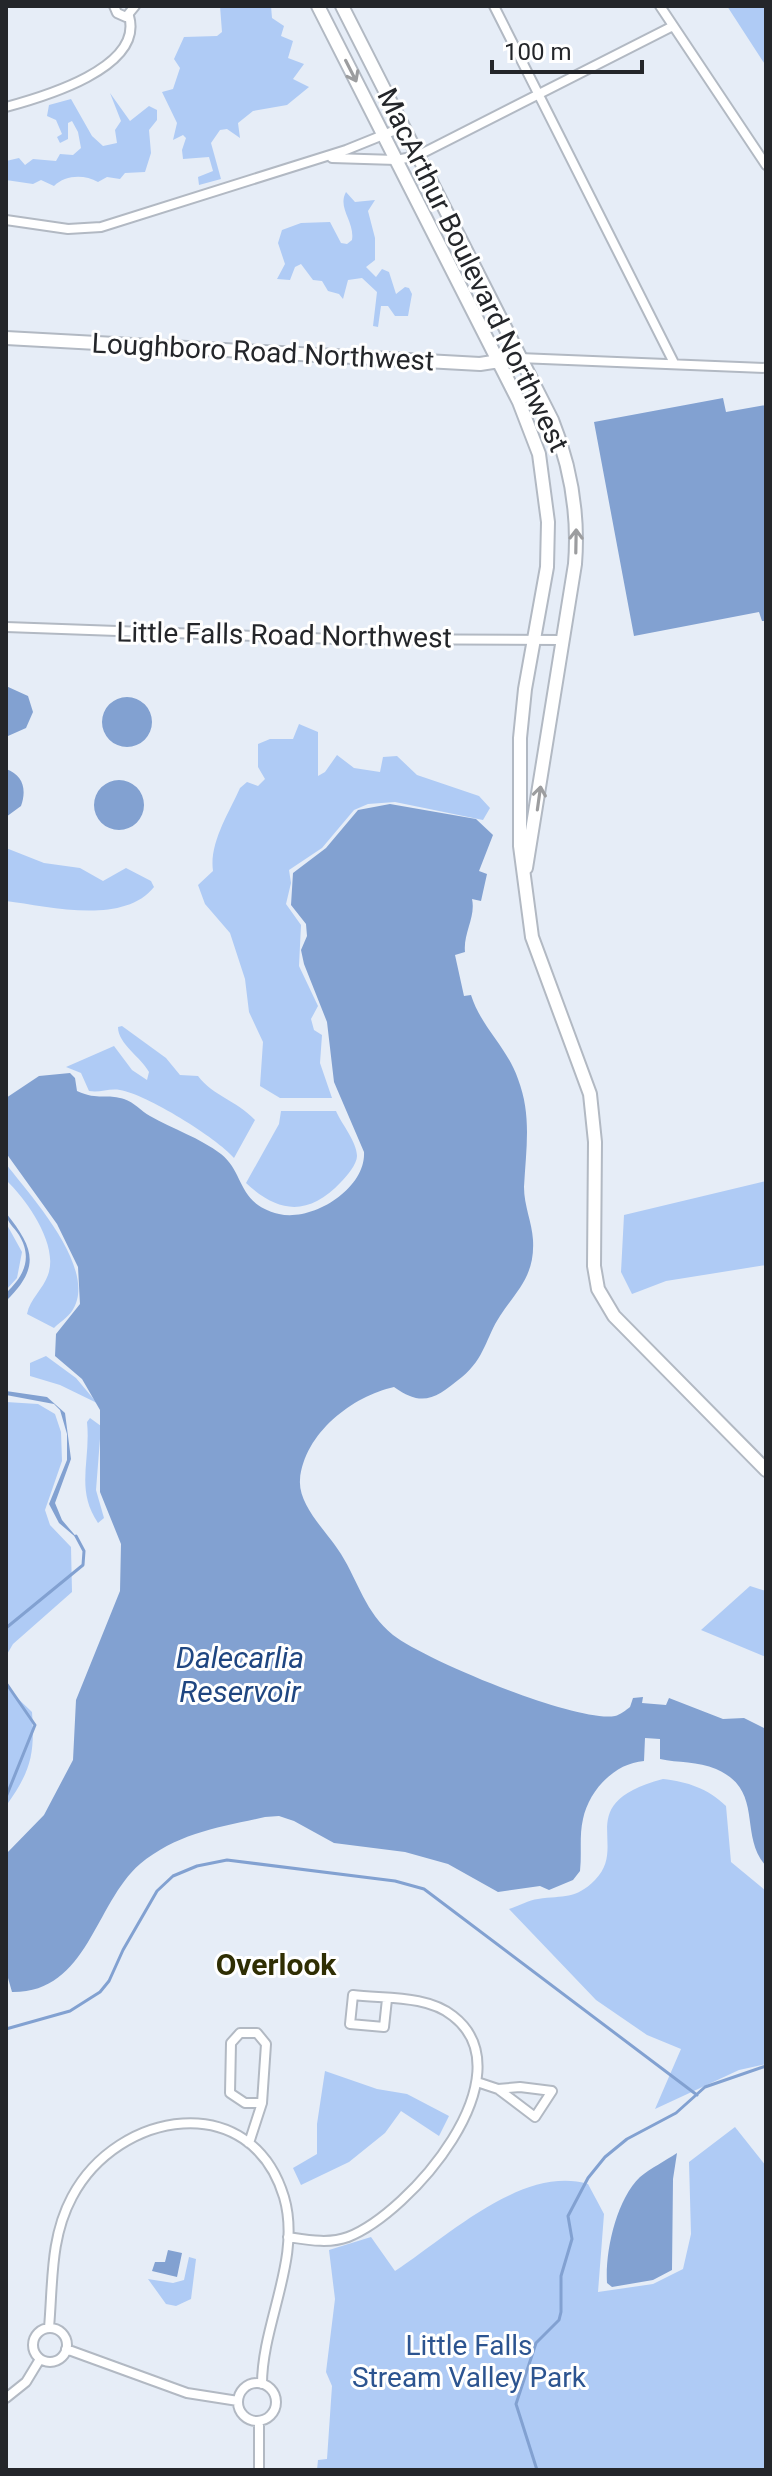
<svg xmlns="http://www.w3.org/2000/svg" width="772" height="2476" font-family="Roboto,sans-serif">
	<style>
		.green { fill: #afcbf5 }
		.water { fill: #82a1d1 }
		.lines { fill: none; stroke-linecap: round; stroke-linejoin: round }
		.stream { stroke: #82a1d1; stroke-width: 3 }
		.street-casing { stroke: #b2b9c3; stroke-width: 12 }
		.secondary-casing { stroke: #b2b9c3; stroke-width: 16 }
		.street { stroke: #fff; stroke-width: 8 }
		.secondary { stroke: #fff; stroke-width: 12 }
		.oneway { stroke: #9c9d9f }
		.labels { text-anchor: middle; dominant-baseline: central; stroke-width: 6; stroke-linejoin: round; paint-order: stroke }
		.street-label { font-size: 28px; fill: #24262a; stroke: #fff }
		.park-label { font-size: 28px; fill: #2c5490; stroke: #fff }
		.water-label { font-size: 30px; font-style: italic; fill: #1f4681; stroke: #fff }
		.neighbourhood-label { font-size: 30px; font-weight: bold; fill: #2f2e03; stroke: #fff }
	</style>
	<rect width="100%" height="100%" fill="#e6edf7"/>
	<path class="green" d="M220 6H271L272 18 284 26 281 36 293 41 288 58 304 64 293 79 309 87 287 105 253 111 238 123 240 138 227 129 220 130 211 143 221 179 199 185 198 177 213 171 209 157 183 159 182 150 186 138 183 135 173 140 177 123 162 92 173 89 180 68 174 59 184 37 217 36 222 32Z
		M727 6H766V66Z
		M110 93 130 121 149 106 157 110V120L149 130 151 153 145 172 125 173 120 179 107 177 98 182C84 174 65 175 54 186L41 180 33 184 6 180V161L19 158 25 165 33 159 56 161 60 154 73 155 81 148 78 132 72 121 68 123V139L60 143 57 137 62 134 56 120 47 116 49 105 71 99 92 136 103 146 117 143 115 130 121 121Z
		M346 192 355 202 375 200 368 211 375 238V260L366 267 376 277 382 269 389 272 396 294 405 287 409 288 412 294 408 316H395L388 306H381L378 327 373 326 377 292 362 278 348 280 343 299 339 294 328 291 322 281 313 280 301 264 295 267 290 280 277 279 285 264 278 243 282 230 301 223 330 222 341 243 347 244 352 240C355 222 337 208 346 192Z
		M299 724 318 732V776L325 772 337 755 354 768 380 772 383 757 397 756 417 775 479 796 490 808 483 820 395 802 368 804 354 810 322 848 289 870 291 883 286 904 301 925 299 966 318 1006 311 1019 314 1030 322 1035 320 1063 332 1098H280L260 1086 263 1042 249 1012 245 979 230 933 205 904 198 885 213 871C209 843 229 813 240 788L247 782 258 786 265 779 258 767V744L270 739H293Z
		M6 848 44 863 80 868 103 881 126 868 151 881 154 887C123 926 47 906 6 901Z
		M122 1026 166 1058 180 1075 198 1076C214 1097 235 1099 255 1120L234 1158C217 1138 146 1094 120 1090 109 1088 100 1093 89 1091L81 1073 66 1067 114 1046 132 1070 147 1080 149 1072C141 1057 118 1044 118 1027Z
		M281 1111H336C341 1123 357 1142 357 1156 357 1164 347 1176 341 1182 309 1216 279 1214 246 1183L279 1124Z
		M6 1164C28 1193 100 1270 72 1311 68 1317 59 1323 54 1328L27 1314C30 1299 43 1289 48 1275 59 1245 27 1200 6 1180Z
		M766 1181V1265L666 1281 632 1294 621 1272 624 1215Z
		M6 1223 22 1252 17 1278 6 1290Z
		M46 1356 76 1378 97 1403 60 1385 30 1376V1363Z
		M6 1402 38 1404 55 1414 61 1432 62 1461 45 1510 50 1525 71 1547 72 1592 13 1644 6 1656Z
		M90 1418 101 1426 96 1490 104 1518 98 1523C75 1489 91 1461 87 1422Z
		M750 1586 766 1591V1657L701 1630Z
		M6 1681 10 1691 32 1712C35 1754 31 1771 6 1806Z
		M663 1779C688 1782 707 1788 726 1806L731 1862 766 1891V2064L739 2070 655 2109 681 2049 647 2035 596 2000 509 1909C519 1906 529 1900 538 1899 564 1895 575 1900 595 1880 630 1845 570 1804 663 1779Z
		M325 2071 377 2089 407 2094 449 2116 439 2136 401 2111 385 2133 349 2162 301 2185 293 2168 317 2154V2124Z
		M735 2127 766 2166V2470H317L318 2460 327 2459 332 2386 326 2372 335 2299 329 2250 371 2237 395 2271C447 2237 522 2165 588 2184L604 2214 598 2292 653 2284 683 2269 691 2234 689 2162Z
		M189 2257 196 2259 191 2299 176 2306 166 2304 148 2279 173 2283 184 2280Z"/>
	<path class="water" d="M723 398 726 412 766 405V621H762L759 612 634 636 594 422Z
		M6 686 28 696 33 712 26 728 8 736Z
		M102 722a25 25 0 1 1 50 0a25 25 0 1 1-50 0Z
		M6 769C23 775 27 789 21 806L6 817Z
		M94 805a25 25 0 1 1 50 0a25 25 0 1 1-50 0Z
		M390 804 476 819 493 835 479 871 487 874 481 901 472 899C476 917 463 933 465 952L455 955 464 996 471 995C481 1027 507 1047 518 1079 532 1116 526 1148 524 1187 524 1206 532 1222 533 1240 535 1276 517 1290 500 1316 486 1337 485 1358 462 1377 436 1398 423 1408 394 1387 353 1396 304 1433 300 1480 298 1506 329 1534 341 1554 359 1583 365 1612 393 1635 425 1660 576 1723 615 1716 620 1715 626 1710 630 1707L633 1698 643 1697 642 1703 666 1705 669 1698 723 1719 744 1718 766 1729V1866C738 1835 765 1790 716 1769 698 1761 678 1763 660 1759V1739L645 1738 644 1761C615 1763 589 1790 583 1819 579 1836 582 1853 580 1871L573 1880 549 1890 540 1886 498 1892 448 1864 405 1852 334 1843 294 1821 279 1816 265 1817C220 1827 177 1833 140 1864 94 1904 88 1993 12 1992L6 1971V1854L44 1815 73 1760 76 1700 120 1591 121 1544 100 1492V1410L82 1379 55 1356 56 1334 80 1304 78 1267 57 1224 6 1153V1098L39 1076 70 1073 75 1078 77 1091C100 1101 104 1093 124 1099 134 1102 141 1111 150 1116 173 1129 200 1138 221 1154 245 1173 237 1204 279 1214 312 1222 366 1189 364 1152L334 1082 327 1022 304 964 301 950 307 936 306 924 291 905 293 873 326 848 358 810Z
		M6 1213C34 1248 41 1267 6 1301V1293C24 1276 33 1258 19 1235 14 1227 7 1223 6 1213Z
		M6 1391 47 1397 65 1413 71 1459 55 1503 62 1520 79 1540 59 1523 49 1504 67 1460V1434L60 1410 54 1404 6 1395Z
		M677 2153 673 2179 672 2270 653 2280 612 2287 607 2283C605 2252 616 2200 640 2177 651 2168 665 2161 677 2153Z
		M168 2250 182 2253 177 2277 152 2271 155 2262H165Z"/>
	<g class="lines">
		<path class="stream" d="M6 1628 83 1565 84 1551 76 1536
			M6 1683 35 1725 6 1797
			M6 2029 70 2011 100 1992 109 1981 123 1950 157 1891 173 1876 197 1866 227 1860 395 1881 424 1889 697 2095
			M537 2470 516 2404 536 2343 559 2320 561 2312V2276L572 2239 568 2216 588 2178 605 2157 627 2139 676 2113 705 2087 766 2066"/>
		<g class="street-casing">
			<path id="street" d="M114 6 117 13 126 17 135 6
				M494 6 674 363
				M660 6 766 165
				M6 107C43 97 144 68 129 16
				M332 158 396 160 417 156 673 26
				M6 220 68 229 101 227 346 150 403 127
				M519 358 766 368
				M6 627 336 639 562 640
				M477 2082 498 2089 535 2117 552 2091 520 2087 498 2089
				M249 2143 262 2103 266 2044 257 2033H240L231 2043 230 2093 245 2103H262
				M288 2237C308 2240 329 2244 348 2237 410 2213 529 2075 453 2016 427 1995 385 1999 353 1995L350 2024 384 2027 387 1999
				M49 2328C53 2282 50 2238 72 2197 118 2110 251 2088 284 2197 302 2258 262 2323 262 2384
				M33 2345a17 17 0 1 1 34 0a17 17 0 1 1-34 0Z
				M66 2349 187 2393 238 2401
				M238 2402a19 19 0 1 1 38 0a19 19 0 1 1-38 0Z
				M6 2398 26 2382 40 2359
				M259 2470V2421"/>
		</g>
		<g class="secondary-casing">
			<path id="secondary" d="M318 6 519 402 539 454 548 522 547 567 525 689 520 738V846L532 937 590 1094 595 1142 594 1266 598 1289 614 1316 766 1470
				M342 6 552 420C571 467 579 514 575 564L526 868
				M6 338 480 364 519 358"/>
		</g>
		<use href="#street" class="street"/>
		<use href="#secondary" class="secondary"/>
	</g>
	<defs><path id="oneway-shaft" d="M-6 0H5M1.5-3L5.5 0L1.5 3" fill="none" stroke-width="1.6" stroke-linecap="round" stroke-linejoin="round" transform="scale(2)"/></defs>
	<g class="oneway">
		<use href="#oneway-shaft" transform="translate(351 71) rotate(63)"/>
		<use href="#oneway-shaft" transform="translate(576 541) rotate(-89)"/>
		<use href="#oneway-shaft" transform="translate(539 798) rotate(-82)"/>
	</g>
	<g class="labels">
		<g class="street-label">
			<text transform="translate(473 270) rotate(64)">MacArthur Boulevard Northwest</text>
			<text transform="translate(263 352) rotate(3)">Loughboro Road Northwest</text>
			<text transform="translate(284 635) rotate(1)">Little Falls Road Northwest</text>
		</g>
		<g class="park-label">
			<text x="469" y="2345">Little Falls<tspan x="469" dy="32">Stream Valley Park</tspan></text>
		</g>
		<g class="water-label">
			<text x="240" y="1657">Dalecarlia<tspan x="240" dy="34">Reservoir</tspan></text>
		</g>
		<g class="neighbourhood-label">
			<text x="276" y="1964">Overlook</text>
		</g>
	</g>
	<rect width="772" height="2476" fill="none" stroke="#24262a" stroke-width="16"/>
	<path d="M492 60v12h150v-12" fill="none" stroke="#24262a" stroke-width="4"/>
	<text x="504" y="60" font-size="24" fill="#24262a" stroke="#ffffff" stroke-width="6" paint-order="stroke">100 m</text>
</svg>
